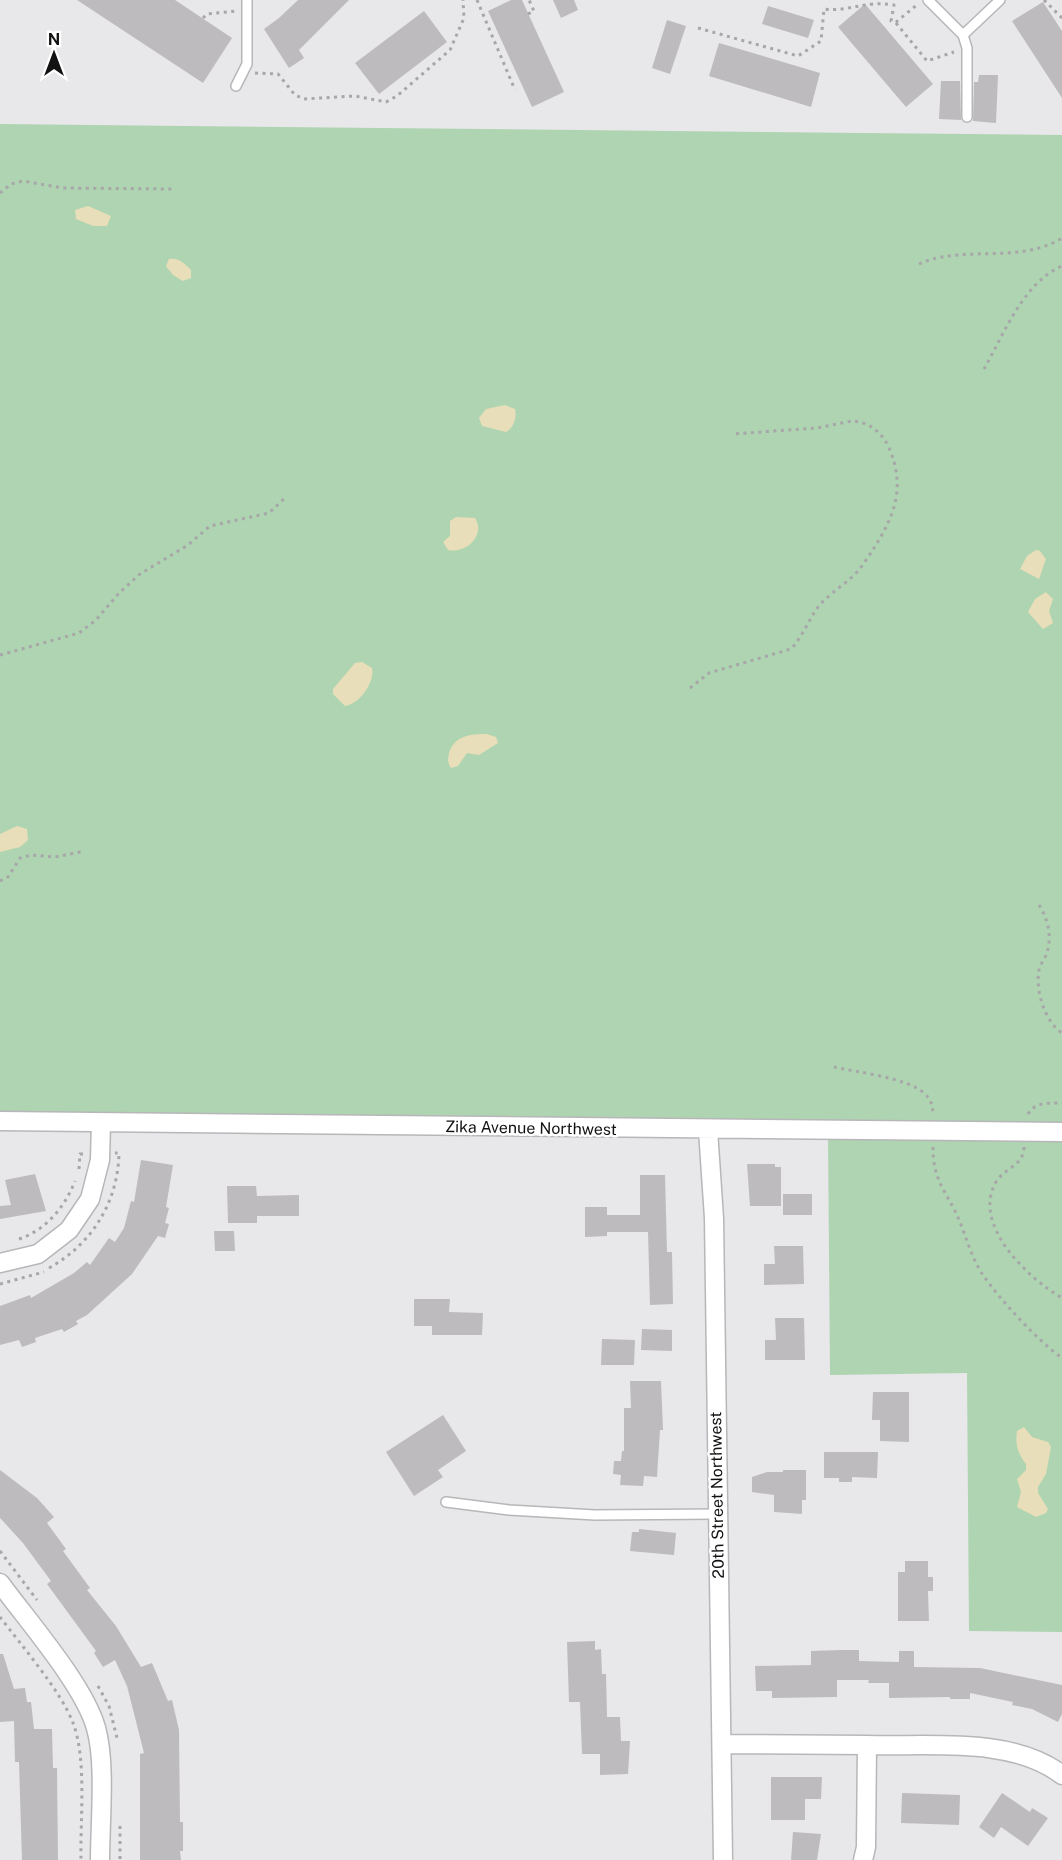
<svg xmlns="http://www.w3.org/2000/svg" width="1062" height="1860" font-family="'Public Sans',sans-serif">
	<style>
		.green { fill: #afd4b1 }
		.sand { fill: #e8deb9 }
		.building { fill: #bdbbbe }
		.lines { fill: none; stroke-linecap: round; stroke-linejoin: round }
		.lane-casing { stroke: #b7b6b9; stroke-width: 12 }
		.street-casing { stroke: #b7b6b9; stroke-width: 21 }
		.path { stroke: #a7a6a9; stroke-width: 3; stroke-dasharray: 3 4.5; stroke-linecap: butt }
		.lane { stroke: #fff; stroke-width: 9 }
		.street { stroke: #fff; stroke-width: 18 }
		.labels { text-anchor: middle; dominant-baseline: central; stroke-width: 5; stroke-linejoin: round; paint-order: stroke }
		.street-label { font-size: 16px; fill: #121213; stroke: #fff }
	</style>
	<rect width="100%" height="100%" fill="#e8e7ea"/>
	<path class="green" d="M0 124 1062 135V1632L969 1631 967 1373 830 1375 828 1131 0 1121Z"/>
	<path class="sand" d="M88 206 111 216 107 226H93L76 219 75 210Z
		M169 259C179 258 184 263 191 270V278L183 281 173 275 166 266Z
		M505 405 515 409C517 417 514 428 506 432L482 426 479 418 486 409Z
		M456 517 475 518C486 535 466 554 448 550L443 542 450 536V521Z
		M1036 550 1040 551 1046 559 1039 579 1020 569 1027 556Z
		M1046 592 1053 599 1049 611 1053 623 1043 629 1028 612 1035 599Z
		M362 662 372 668C375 682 360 704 345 706L333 694V689L355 663Z
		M487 734 496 737 498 743 479 755 467 753 458 766 451 768C447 762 448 759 449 753 455 735 471 734 487 734Z
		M17 826 27 829 28 840 20 847 0 852V834Z
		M1024 1427 1032 1437 1048 1442 1051 1447 1046 1474 1038 1487V1493L1048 1509 1046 1513 1036 1517 1017 1507 1021 1492 1017 1479 1026 1470V1464C1018 1454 1015 1445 1017 1431Z"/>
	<path class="building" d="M77 0H175L232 38 203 83Z
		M298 0H349L299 50 304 58 289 68 264 29 279 18Z
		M511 0H522L564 92 532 107 488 11Z
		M553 0H574L578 10 561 18Z
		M1043 2 1062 31V98L1012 21Z
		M865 4 933 84 906 107 838 27Z
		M768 6 814 20 808 38 762 24Z
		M424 11 447 42 379 94 355 63Z
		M667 20 686 26 670 74 652 68Z
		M719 43 820 73 811 107 709 76Z
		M979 75H998L996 123 973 121 974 82H978Z
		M941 81H960L961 120 939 119Z
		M141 1160 173 1165 166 1207 169 1208 165 1223 169 1224 165 1238 158 1236 132 1274 87 1315 76 1321 78 1324 64 1332 62 1329 35 1338 36 1342 22 1347 19 1340 0 1345V1306L30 1295 31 1298 74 1273 87 1262 90 1265 109 1238 115 1242 124 1228 131 1201 134 1202Z
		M747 1164H775V1167H781V1206H750Z
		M35 1174 46 1211 0 1219V1206L11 1205 5 1180Z
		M640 1175H665L667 1252H672L673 1304 650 1305 648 1232H607V1236L585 1237V1207H607V1215H640Z
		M227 1186H256L257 1196 299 1195V1216H257V1223H228Z
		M783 1194H812V1215H783Z
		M214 1231H234L235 1251H215Z
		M774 1246H803L804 1284 764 1285V1264H775Z
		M414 1299H450L449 1312 483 1313 482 1335H432V1326H414Z
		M775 1318H804L805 1360H765V1340H776Z
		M642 1329 672 1330V1351L641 1350Z
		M602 1339 635 1340 634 1365H601Z
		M630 1381H661L663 1430H660L657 1477 644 1476 643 1486 620 1485 621 1475 613 1474 614 1461H621L622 1451H624V1408H631Z
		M873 1392H909V1442L880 1441V1420H872Z
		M443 1415 466 1451 438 1470 443 1477 414 1496 386 1452Z
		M824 1452H878L877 1478 852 1477V1482H839V1478H824Z
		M0 1470 37 1498 54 1517 47 1523 66 1549 63 1551 90 1588 87 1590 116 1626 141 1667 152 1663 168 1701 172 1700 179 1730 180 1822H183V1851H180L181 1860H140V1754L144 1753 127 1686 115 1660 103 1667 94 1653 96 1651 47 1584 51 1581 23 1543 0 1518Z
		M783 1470H806V1500H802V1514L774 1512V1495L752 1492V1477L767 1472H783Z
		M639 1529 676 1533 674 1555 630 1551 632 1532H639Z
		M905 1561H928V1577H933V1591H928L929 1621H898V1572H905Z
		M595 1641V1650L601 1649 602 1674H606L607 1717H620L621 1741H630L628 1774 600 1775V1754H582L580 1702H569L567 1642Z
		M841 1650H859V1661L899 1662V1651H914V1667L980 1668 1062 1685V1714L1058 1722 1032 1709 1012 1705 1013 1702 970 1693V1699H950V1697L889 1698V1683H868L869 1680H837V1697L772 1698V1691H756L755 1666 811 1665V1651Z
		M0 1654H3L14 1689 25 1688 27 1702H31L34 1729H52L53 1768H57L58 1860H22L19 1762H15L14 1721 0 1722Z
		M771 1777H822L821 1799H805V1820H771Z
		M902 1793 960 1795 959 1825 901 1823Z
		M1002 1793 1030 1812 1032 1808 1048 1818 1028 1846 1001 1827 994 1838 979 1827Z
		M793 1832 821 1834 817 1860H791Z"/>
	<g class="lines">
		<g class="lane-casing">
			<path id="lane" d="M928 0 963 35 1000 0
				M963 35 967 48V117
				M236 86 247 64V0
				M446 1502 509 1510 595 1515 717 1514"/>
		</g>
		<g class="street-casing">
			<path id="street" d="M0 1121 1062 1132
				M708 1130 714 1218 723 1860
				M0 1263 38 1254 69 1230 90 1199 100 1160 101 1123
				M0 1583C27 1620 84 1685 96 1728 106 1763 100 1822 100 1860
				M722 1744 867 1745
				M863 1860 866 1847 867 1745C928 1747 1012 1736 1062 1775"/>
		</g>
		<path class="path" d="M477 0 515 90
			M1044 0 1062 18
			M528 14 534 11 529 0
			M203 18 207 14 236 11
			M896 23 927 61 954 52
			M698 28 798 56 821 41 824 9C852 12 863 0 894 5L891 21 896 22 918 4
			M255 73 278 74 295 95 304 99 355 96 386 102 397 96 450 50 464 18 463 0
			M0 193 11 184 23 181 63 188 172 189
			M919 264C964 244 1018 265 1062 238
			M984 369C1004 334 1023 283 1062 266
			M0 655 79 633 96 620 119 593 140 574 188 545 210 526 269 513 287 496
			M690 688 709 673 791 649C803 636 808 621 818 607 828 595 841 587 852 577 861 569 868 557 874 548 895 515 905 487 890 450 883 433 870 422 852 421L817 428 732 434
			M0 881 8 877 20 858 31 855 55 857 85 851
			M1039 905C1048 919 1052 936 1047 953 1045 959 1040 964 1039 970 1035 990 1045 1022 1062 1033
			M834 1067C856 1072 908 1078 924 1093 931 1099 932 1104 933 1113
			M1028 1114C1035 1102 1049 1103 1062 1103
			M933 1147C933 1177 942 1186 955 1211 965 1231 970 1256 983 1275 1001 1301 1037 1340 1062 1358
			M1024 1147C1023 1167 1005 1167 996 1182 971 1225 1029 1279 1062 1298
			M79 1169 80 1154H85
			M19 1239C46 1230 65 1207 75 1181
			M49 1268C92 1244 118 1202 119 1153H115
			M0 1284 44 1272
			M0 1551 37 1600
			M0 1617C21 1645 61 1691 73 1723 87 1758 80 1821 81 1860
			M98 1686 109 1706 117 1738
			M120 1826V1860"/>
		<use href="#lane" class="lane"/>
		<use href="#street" class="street"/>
	</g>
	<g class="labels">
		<g class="street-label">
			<text transform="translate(531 1128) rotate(1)">Zika Avenue Northwest</text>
			<text transform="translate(717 1495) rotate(-91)">20th Street Northwest</text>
		</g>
	</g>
	<g transform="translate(54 54)" stroke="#ffffff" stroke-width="4.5" paint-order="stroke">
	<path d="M0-4.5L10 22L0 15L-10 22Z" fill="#121213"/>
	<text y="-9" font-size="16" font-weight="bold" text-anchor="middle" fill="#121213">N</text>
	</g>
</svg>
